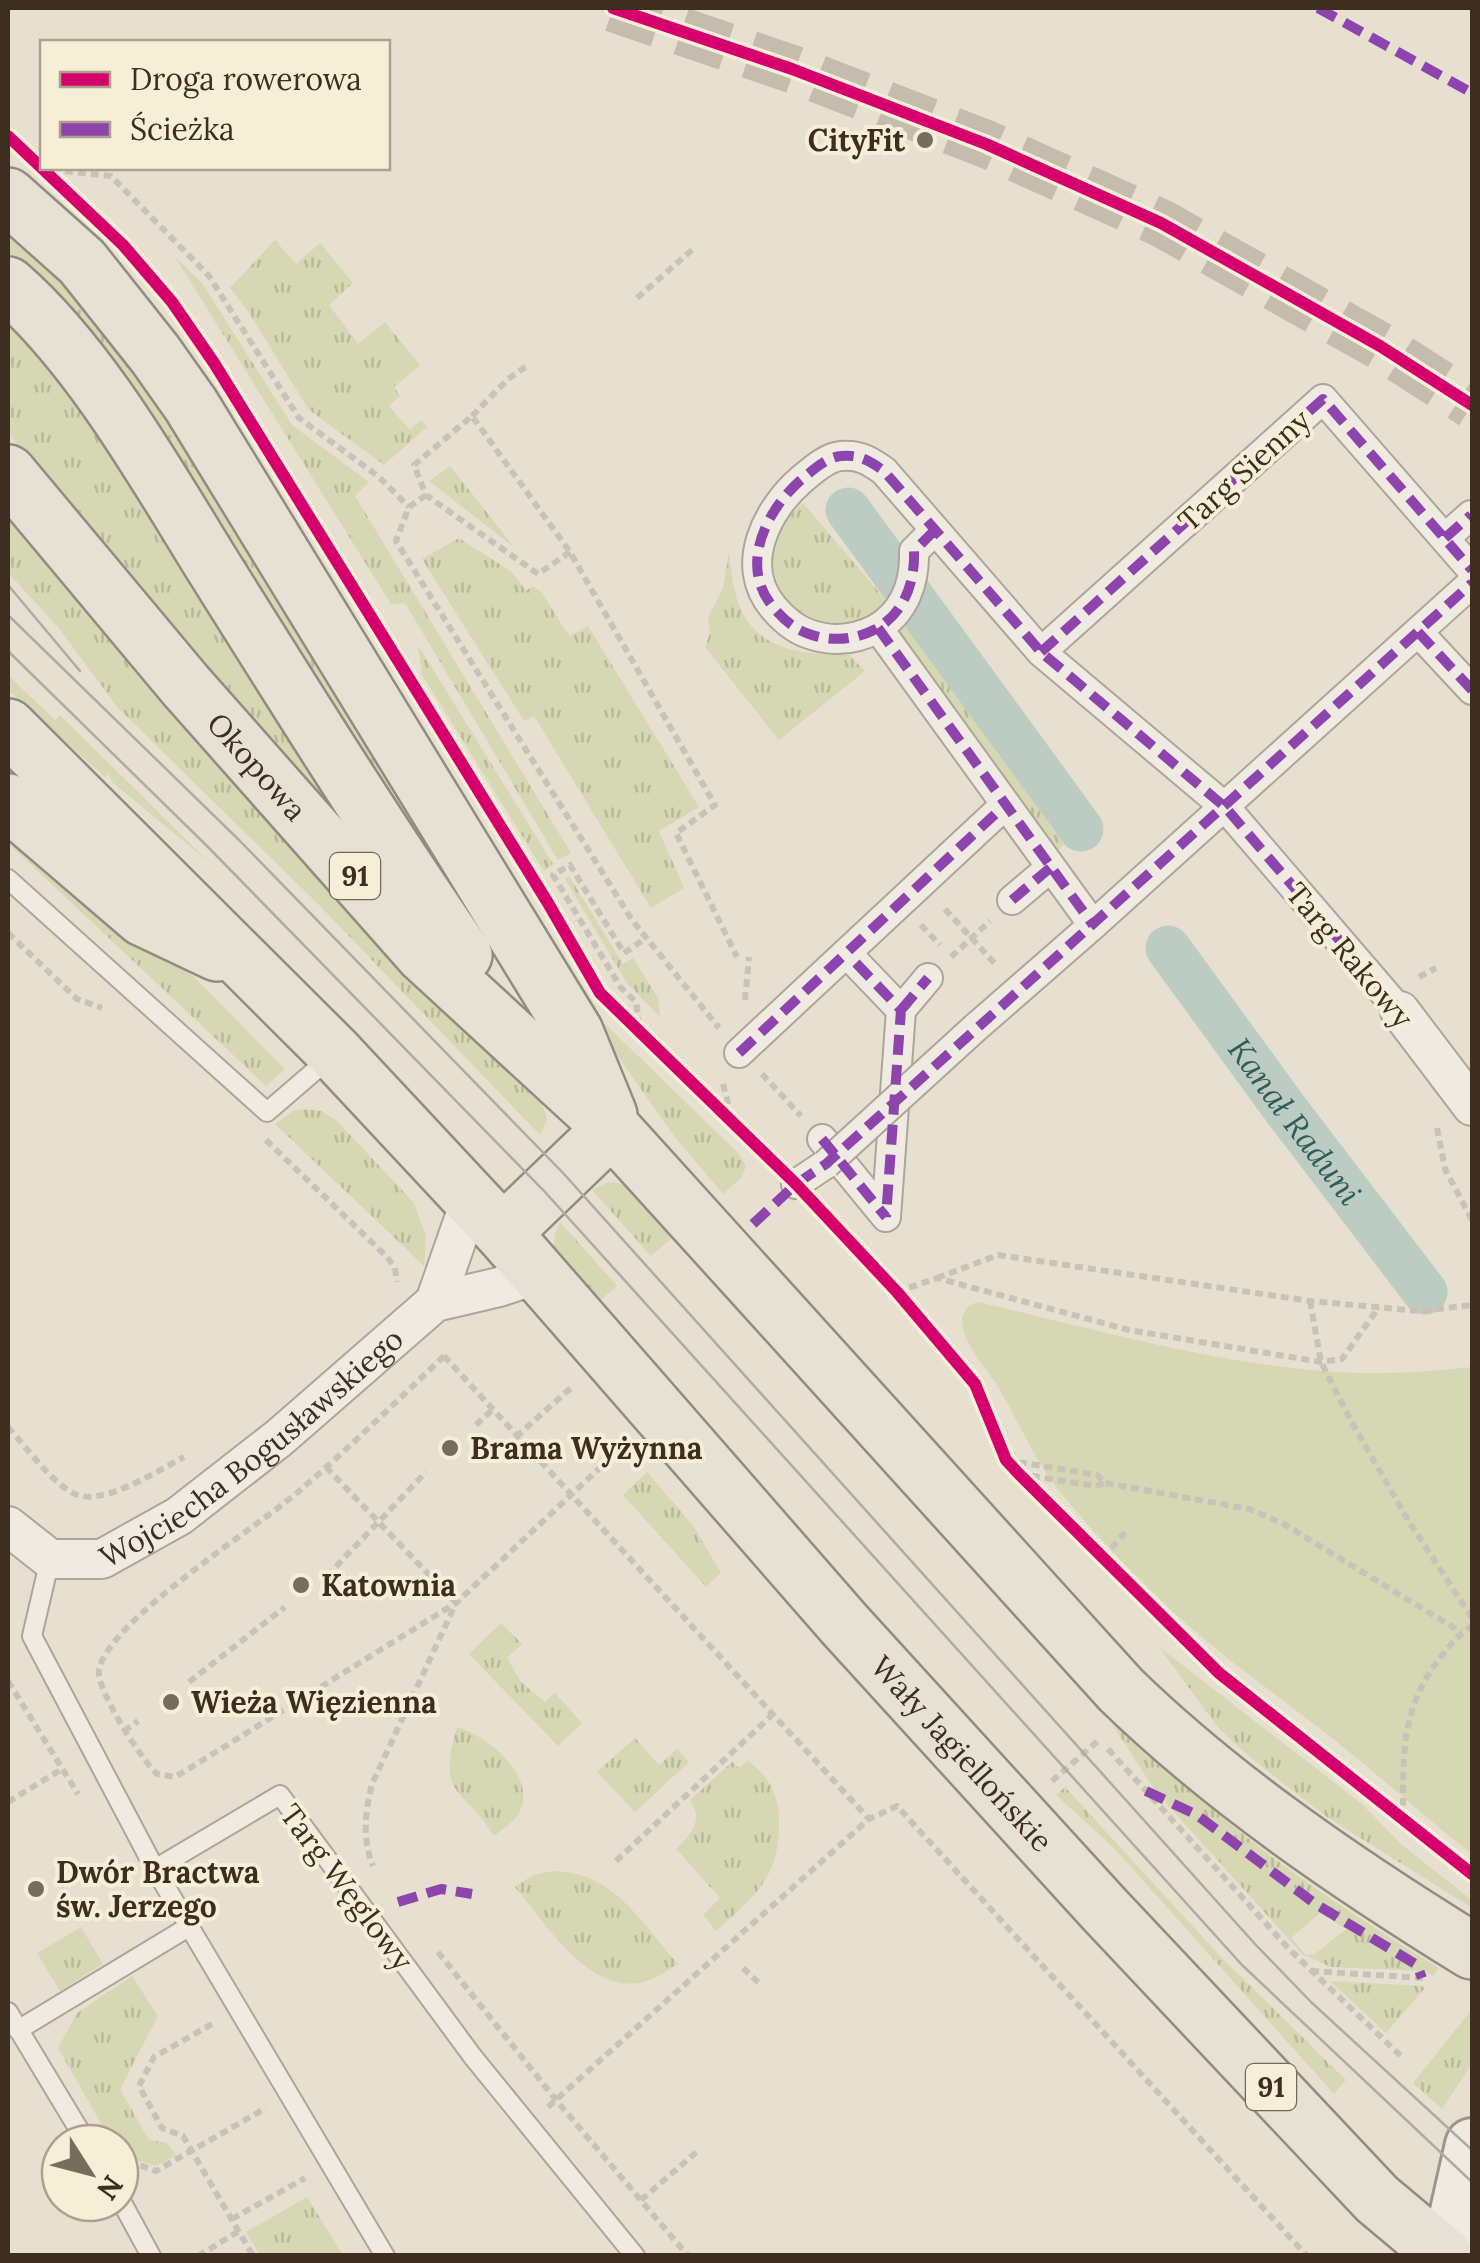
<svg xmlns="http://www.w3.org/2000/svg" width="1480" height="2263" font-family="Lora,serif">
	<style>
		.grass { fill: url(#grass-tufts); fill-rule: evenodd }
		.green { fill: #d6d7b3 }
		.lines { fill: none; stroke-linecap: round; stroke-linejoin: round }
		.canal { stroke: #bcccc2; stroke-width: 45 }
		.tertiary-tunnel { stroke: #c5bcae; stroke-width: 48; stroke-dasharray: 48 24; stroke-linecap: butt }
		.service-casing { stroke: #ada599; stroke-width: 22 }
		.pedestrian-casing { stroke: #ada599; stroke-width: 32 }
		.minor-casing { stroke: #ada599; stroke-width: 42 }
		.secondary-casing { stroke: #9c958a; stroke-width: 58 }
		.primary-casing { stroke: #928b80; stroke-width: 60 }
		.path { stroke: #c8c2b9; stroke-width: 6; stroke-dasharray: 8 5; stroke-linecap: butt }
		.service { stroke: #efebe3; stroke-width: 18 }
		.pedestrian { stroke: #efebe3; stroke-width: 28 }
		.minor { stroke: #efebe3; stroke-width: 38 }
		.secondary { stroke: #efebe3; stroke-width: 52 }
		.primary { stroke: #e6e1d4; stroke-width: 55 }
		.tram { stroke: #afaaa2; stroke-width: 2.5 }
		.pedestrian-bridge-casing { stroke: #ada599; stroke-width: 32; stroke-linecap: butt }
		.pedestrian-bridge { stroke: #efebe3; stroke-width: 28 }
		.quiet { stroke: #8e44ad; stroke-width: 10; stroke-dasharray: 20 10; stroke-linecap: butt }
		.cycleway-casing { stroke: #f7eed8; stroke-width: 19 }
		.cycleway { stroke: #d6006c; stroke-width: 12 }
		.poi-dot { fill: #786c5e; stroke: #f7eed8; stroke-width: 4 }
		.labels { text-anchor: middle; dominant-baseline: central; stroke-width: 8; stroke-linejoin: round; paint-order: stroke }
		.shield { fill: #f7eed8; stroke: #756857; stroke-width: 2.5 }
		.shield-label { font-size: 28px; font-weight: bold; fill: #3d2e20 }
		.poi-label { font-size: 30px; font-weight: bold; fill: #3d2e20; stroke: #f7eed8; text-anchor: start }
		.street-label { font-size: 30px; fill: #3d2e20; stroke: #f7eed8 }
		.water-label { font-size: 32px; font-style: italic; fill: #2f5d5a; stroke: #f7eed8 }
	</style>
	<defs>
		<pattern id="grass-tufts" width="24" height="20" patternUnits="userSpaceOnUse" patternTransform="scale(2.5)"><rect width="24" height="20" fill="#d6d7b3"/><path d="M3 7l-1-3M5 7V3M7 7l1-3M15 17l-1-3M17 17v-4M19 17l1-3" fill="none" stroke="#b9b99a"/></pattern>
	</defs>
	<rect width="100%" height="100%" fill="#e7e0d1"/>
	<path class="grass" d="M8 226C117 330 197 459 274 587 320 664 366 740 412 816L408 822 218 520 329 798 321 804 8 433Z
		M275 240 296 264 320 243 353 283 329 305 358 344 385 322 420 365 394 387 400 396 389 406 410 430 421 420 427 427 384 465 309 410 249 313 230 288Z
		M175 257 202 283 292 425 369 482 355 496 571 853 558 860 405 603 391 604Z
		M450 466 515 548 429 481Z
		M803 503 889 604C808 664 728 567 803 503Z
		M8 513 192 735 302 859 541 1101 547 1120 540 1135 320 906 118 708 58 627 8 573Z
		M459 538 512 572 526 591 533 586 542 593 569 636 588 626 699 807 659 831 684 888 651 908 534 716 524 721 422 559Z
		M729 552C731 567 732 584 737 599 753 651 803 655 848 654L865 671 779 740 705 647 710 633 708 617 723 588Z
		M903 620 1064 845 1054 853 893 630Z
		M418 645 553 864 544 871 422 675Z
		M8 675 55 720 60 715 210 863 112 782 109 774 105 777 8 690Z
		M8 828 183 966 285 1069 266 1086 8 843Z
		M569 876 623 964 633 958 658 998 660 1017 627 983 565 879Z
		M602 1021 739 1154 746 1166 742 1177 723 1194 674 1136 596 1025Z
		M304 1109 321 1111 337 1121 414 1203 426 1236 424 1266 275 1124 293 1111Z
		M608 1182C639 1182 658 1213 677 1234L651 1256 592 1190Z
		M560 1222 617 1286 594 1306C573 1281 541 1256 560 1222Z
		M647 1472 694 1527 721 1573 706 1587 623 1495Z
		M501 1623 522 1644 507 1658 521 1682 545 1702 555 1693 582 1723 558 1746 469 1654Z
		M1159 1647 1362 1804 1402 1845 1472 1900V1908L1324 1815 1251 1758 1220 1730Z
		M1102 1708C1138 1741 1173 1775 1210 1807 1281 1868 1359 1919 1439 1968L1433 1976 1425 1971 1331 1967 1302 1954 1156 1792ZM1320 1913 1346 1929 1315 1954 1306 1955 1291 1938Z
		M457 1727C488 1736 540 1778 518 1815 513 1823 501 1830 494 1836 463 1786 436 1798 457 1727Z
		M635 1738 659 1765 677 1749 689 1762 635 1812 597 1772Z
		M748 1760C755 1767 764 1774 769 1783 785 1808 781 1856 765 1880 753 1900 733 1915 716 1931L703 1915 720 1898 676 1849C691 1834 704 1821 690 1800L732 1762 739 1768Z
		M1065 1787 1219 1955 1346 2080 1334 2094 1113 1847 1056 1795Z
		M553 1871C614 1872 641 1922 678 1964 669 1969 660 1976 650 1980 591 2001 547 1924 515 1887L533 1875Z
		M81 1927 103 1964 60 1991 37 1953Z
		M132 1976 158 2016 120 2089 149 2140 167 2143 176 2155 156 2166 138 2160 126 2167 120 2157V2143H112L58 2048 77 2013Z
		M1330 1981 1421 1986 1425 1988 1386 2033Z
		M1472 2009V2064L1442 2109 1413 2083Z
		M307 2197 343 2255H260L246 2232Z"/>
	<path class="green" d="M978 1302C1100 1330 1231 1369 1357 1373 1395 1374 1435 1371 1472 1367V1854C1426 1818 1383 1779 1337 1742 1288 1703 1235 1667 1188 1625 1142 1585 1100 1540 1061 1493 1033 1459 1018 1419 995 1382 982 1363 939 1315 978 1302Z"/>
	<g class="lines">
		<g class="canal">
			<path d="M848 510 1081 829"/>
			<path id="s1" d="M1168 948 1286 1110 1425 1292"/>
		</g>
		<path class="tertiary-tunnel" d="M613 8 792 69 986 144 1161 223 1380 346 1472 405"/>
		<g class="service-casing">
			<path id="service" d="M8 879 267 1112 332 1056
				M50 1559 32 1636 155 1869 385 2256
				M155 1869 280 1795 473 2057 635 2256
				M8 2012 87 2143
				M18 2030 190 1926
				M120 2199 151 2256"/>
		</g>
		<g class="pedestrian-casing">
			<path id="pedestrian" d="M935 530 914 551C915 582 905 612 876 629 855 640 832 642 809 634 794 629 783 619 773 607 738 565 767 509 802 479 813 470 827 457 841 456 859 454 870 461 884 471L1041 652 1225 807 1400 1011
				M1445 538 1471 515
				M878 628 1093 925
				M1418 632 1472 690
				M1041 652 1323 399 1472 570
				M1012 900 1050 868
				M856 963 901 1010 886 1217
				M901 1010 928 978
				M975 1028 1093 925 1472 583
				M739 1053 1005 805
				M822 1139 886 1217
				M796 1184 826 1164"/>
		</g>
		<g class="minor-casing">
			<g id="minor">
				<path d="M1400 1011 1472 1106"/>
				<path d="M435 1302 471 1199"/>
				<path id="s2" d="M8 1526 50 1559H102L179 1516 279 1438 435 1302 499 1287 538 1274"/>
			</g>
		</g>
		<g class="secondary-casing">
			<path id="secondary" d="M1447 2256 1472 2145"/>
		</g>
		<g class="primary-casing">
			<g id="primary">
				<path d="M8 196 82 262 155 354 191 405 575 1032 609 1115"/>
				<path d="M8 285C89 355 156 474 213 566 295 697 377 828 464 955"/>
				<path id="s3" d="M8 473 186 686 424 955 612 1128 1121 1690C1225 1791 1349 1875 1472 1951"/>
				<path id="s4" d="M8 727 335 1053 503 1233 845 1625 1104 1909 1377 2199 1445 2256"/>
				<path d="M8 802 143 918 217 953"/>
				<path d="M503 1233 612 1128"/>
			</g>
		</g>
		<path class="path" d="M52 170 111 176 209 276 299 418 378 476 409 507
			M637 298 692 250
			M472 416 508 379 528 365
			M426 495 409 507 396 541 632 920 719 1028
			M570 552 538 574 426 495 414 465 472 416 570 552 715 805 676 833 737 957
			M945 909 997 966
			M921 925 940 945
			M8 933 77 999 102 1008
			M951 957 990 921
			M1419 977 1436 968
			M745 1000 749 957
			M642 1038 636 1002 621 988 553 875 570 865 624 953 646 938
			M762 1074 801 1116
			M723 1084 734 1125
			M1437 1128 1445 1169 1472 1220
			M266 1140 387 1257 395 1268 397 1282
			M937 1278 998 1255 1310 1301 1420 1311 1472 1305
			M897 1292 937 1278 1129 1330 1321 1362 1342 1359 1379 1307
			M1310 1301 1321 1362 1351 1421 1408 1520 1472 1618
			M444 1356C396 1402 348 1449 298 1492 255 1529 111 1619 99 1669 95 1688 141 1759 157 1774L175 1777 190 1768 456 1603 623 1446
			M444 1356 869 1819
			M476 1425 492 1410
			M8 1427C25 1446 53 1484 75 1494 102 1507 159 1470 184 1457
			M516 1437 573 1386
			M1006 1460 1097 1475 1105 1483 1249 1509 1282 1523 1461 1632
			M326 1467 456 1603 372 1784C365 1812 362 1838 373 1866
			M1019 1474 1096 1486 1105 1483
			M1103 1558 1127 1530
			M327 1576 426 1472
			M8 1681 78 1794
			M189 1682 285 1607
			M124 1731 138 1721
			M1108 1749 1289 1949 1404 2059
			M1052 1781 1099 1740
			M8 1802 62 1769
			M1403 1819C1403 1754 1400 1706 1444 1653 1453 1642 1460 1633 1472 1626
			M616 1861 771 1716
			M438 1952 556 2100 688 2256
			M743 1968 760 1984
			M1311 1971 1423 1978
			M212 2024 154 2057 139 2086 162 2128 183 2136 253 2256
			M548 2107 869 1819 897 1806 1307 2256
			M129 2171 139 2165 156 2171 266 2108
			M641 2200 699 2150
			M232 2219 305 2178
			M198 2256 239 2231"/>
		<use href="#service" class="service"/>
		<use href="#pedestrian" class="pedestrian"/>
		<use href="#minor" class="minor"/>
		<use href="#secondary" class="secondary"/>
		<use href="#primary" class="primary"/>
		<path class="tram" d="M8 585 80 671
			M8 615 239 840 564 1174 1255 1944 1311 2002 1472 2150
			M8 651 207 846 545 1192 1242 1965 1472 2182"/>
		<g class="pedestrian-bridge-casing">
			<path id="pedestrian-bridge" d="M826 1164 975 1028"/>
		</g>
		<use href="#pedestrian-bridge" class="pedestrian-bridge"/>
		<path class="quiet" d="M1318 8 1472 93
			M935 530 914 551C915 582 905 612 876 629 855 640 832 642 809 634 794 629 783 619 773 607 738 565 767 509 802 479 813 470 827 457 841 456 859 454 870 461 884 471L1041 652 1225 807 1400 1011
			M1445 538 1471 515
			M878 628 1093 925
			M1418 632 1472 690
			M1041 652 1323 399 1472 570
			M1012 900 1050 868
			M856 963 901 1010 886 1217
			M901 1010 928 978
			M739 1053 1005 805
			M822 1139 886 1217
			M753 1224 796 1184 826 1164 1472 583
			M1146 1791 1197 1815 1314 1903 1417 1965 1422 1978
			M398 1902 441 1889 472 1894"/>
		<g class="cycleway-casing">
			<path id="cycleway" d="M613 8 792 69 986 144 1161 223 1380 346 1472 405
				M8 136 123 245 172 302 214 363 548 903 600 993 796 1184 897 1292 975 1384 1006 1460 1019 1474 1219 1673 1472 1874"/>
		</g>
		<use href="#cycleway" class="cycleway"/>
	</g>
	<g class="poi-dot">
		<circle cx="925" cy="140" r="10"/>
		<circle cx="450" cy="1448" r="10"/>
		<circle cx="301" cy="1585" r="10"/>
		<circle cx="171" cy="1702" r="10"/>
		<circle cx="36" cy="1889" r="10"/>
	</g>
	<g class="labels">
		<g class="shield">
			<rect x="330" y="853" width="50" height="46" rx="8"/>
			<rect x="1246" y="2064" width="50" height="46" rx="8"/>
		</g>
		<g class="shield-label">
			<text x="355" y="876">91</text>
			<text x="1271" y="2087">91</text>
		</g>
		<g class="poi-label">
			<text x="905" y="140" text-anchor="end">CityFit</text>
			<text x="470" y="1448">Brama Wyżynna</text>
			<text x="321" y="1585">Katownia</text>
			<text x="191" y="1702">Wieża Więzienna</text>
			<text x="56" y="1872">Dwór Bractwa<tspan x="56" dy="34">św. Jerzego</tspan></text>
		</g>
		<g class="street-label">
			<text transform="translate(1244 470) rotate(-42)">Targ Sienny</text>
			<text stroke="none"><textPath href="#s3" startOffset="385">Okopowa</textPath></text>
			<text transform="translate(1350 955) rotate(50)">Targ Rakowy</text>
			<text stroke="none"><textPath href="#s2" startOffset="292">Wojciecha Bogusławskiego</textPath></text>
			<text stroke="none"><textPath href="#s4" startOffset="1402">Wały Jagiellońskie</textPath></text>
			<text transform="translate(347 1887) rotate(53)">Targ Węglowy</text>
		</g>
		<g class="water-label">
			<text stroke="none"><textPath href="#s1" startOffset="215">Kanał Raduni</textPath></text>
		</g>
	</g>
	<rect width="1480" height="2263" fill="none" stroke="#3d2e20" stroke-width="20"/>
	<rect x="40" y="40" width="350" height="130" fill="#f7eed8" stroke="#ada18e" stroke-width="2.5"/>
	<rect x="60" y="72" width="50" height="15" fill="#d6006c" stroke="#ada18e" stroke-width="2.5"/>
	<text x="130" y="90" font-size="30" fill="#3d2e20">Droga rowerowa</text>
	<rect x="60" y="122" width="50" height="15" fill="#8e44ad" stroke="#ada18e" stroke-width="2.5"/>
	<text x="130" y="140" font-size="30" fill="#3d2e20">Ścieżka</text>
	<g transform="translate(90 2173) rotate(126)"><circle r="48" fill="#f7eed8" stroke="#ada18e" stroke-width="2.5"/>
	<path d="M0-8L18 38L0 25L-18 38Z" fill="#786c5e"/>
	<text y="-15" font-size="28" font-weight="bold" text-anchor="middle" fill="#3d2e20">N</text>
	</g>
</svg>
